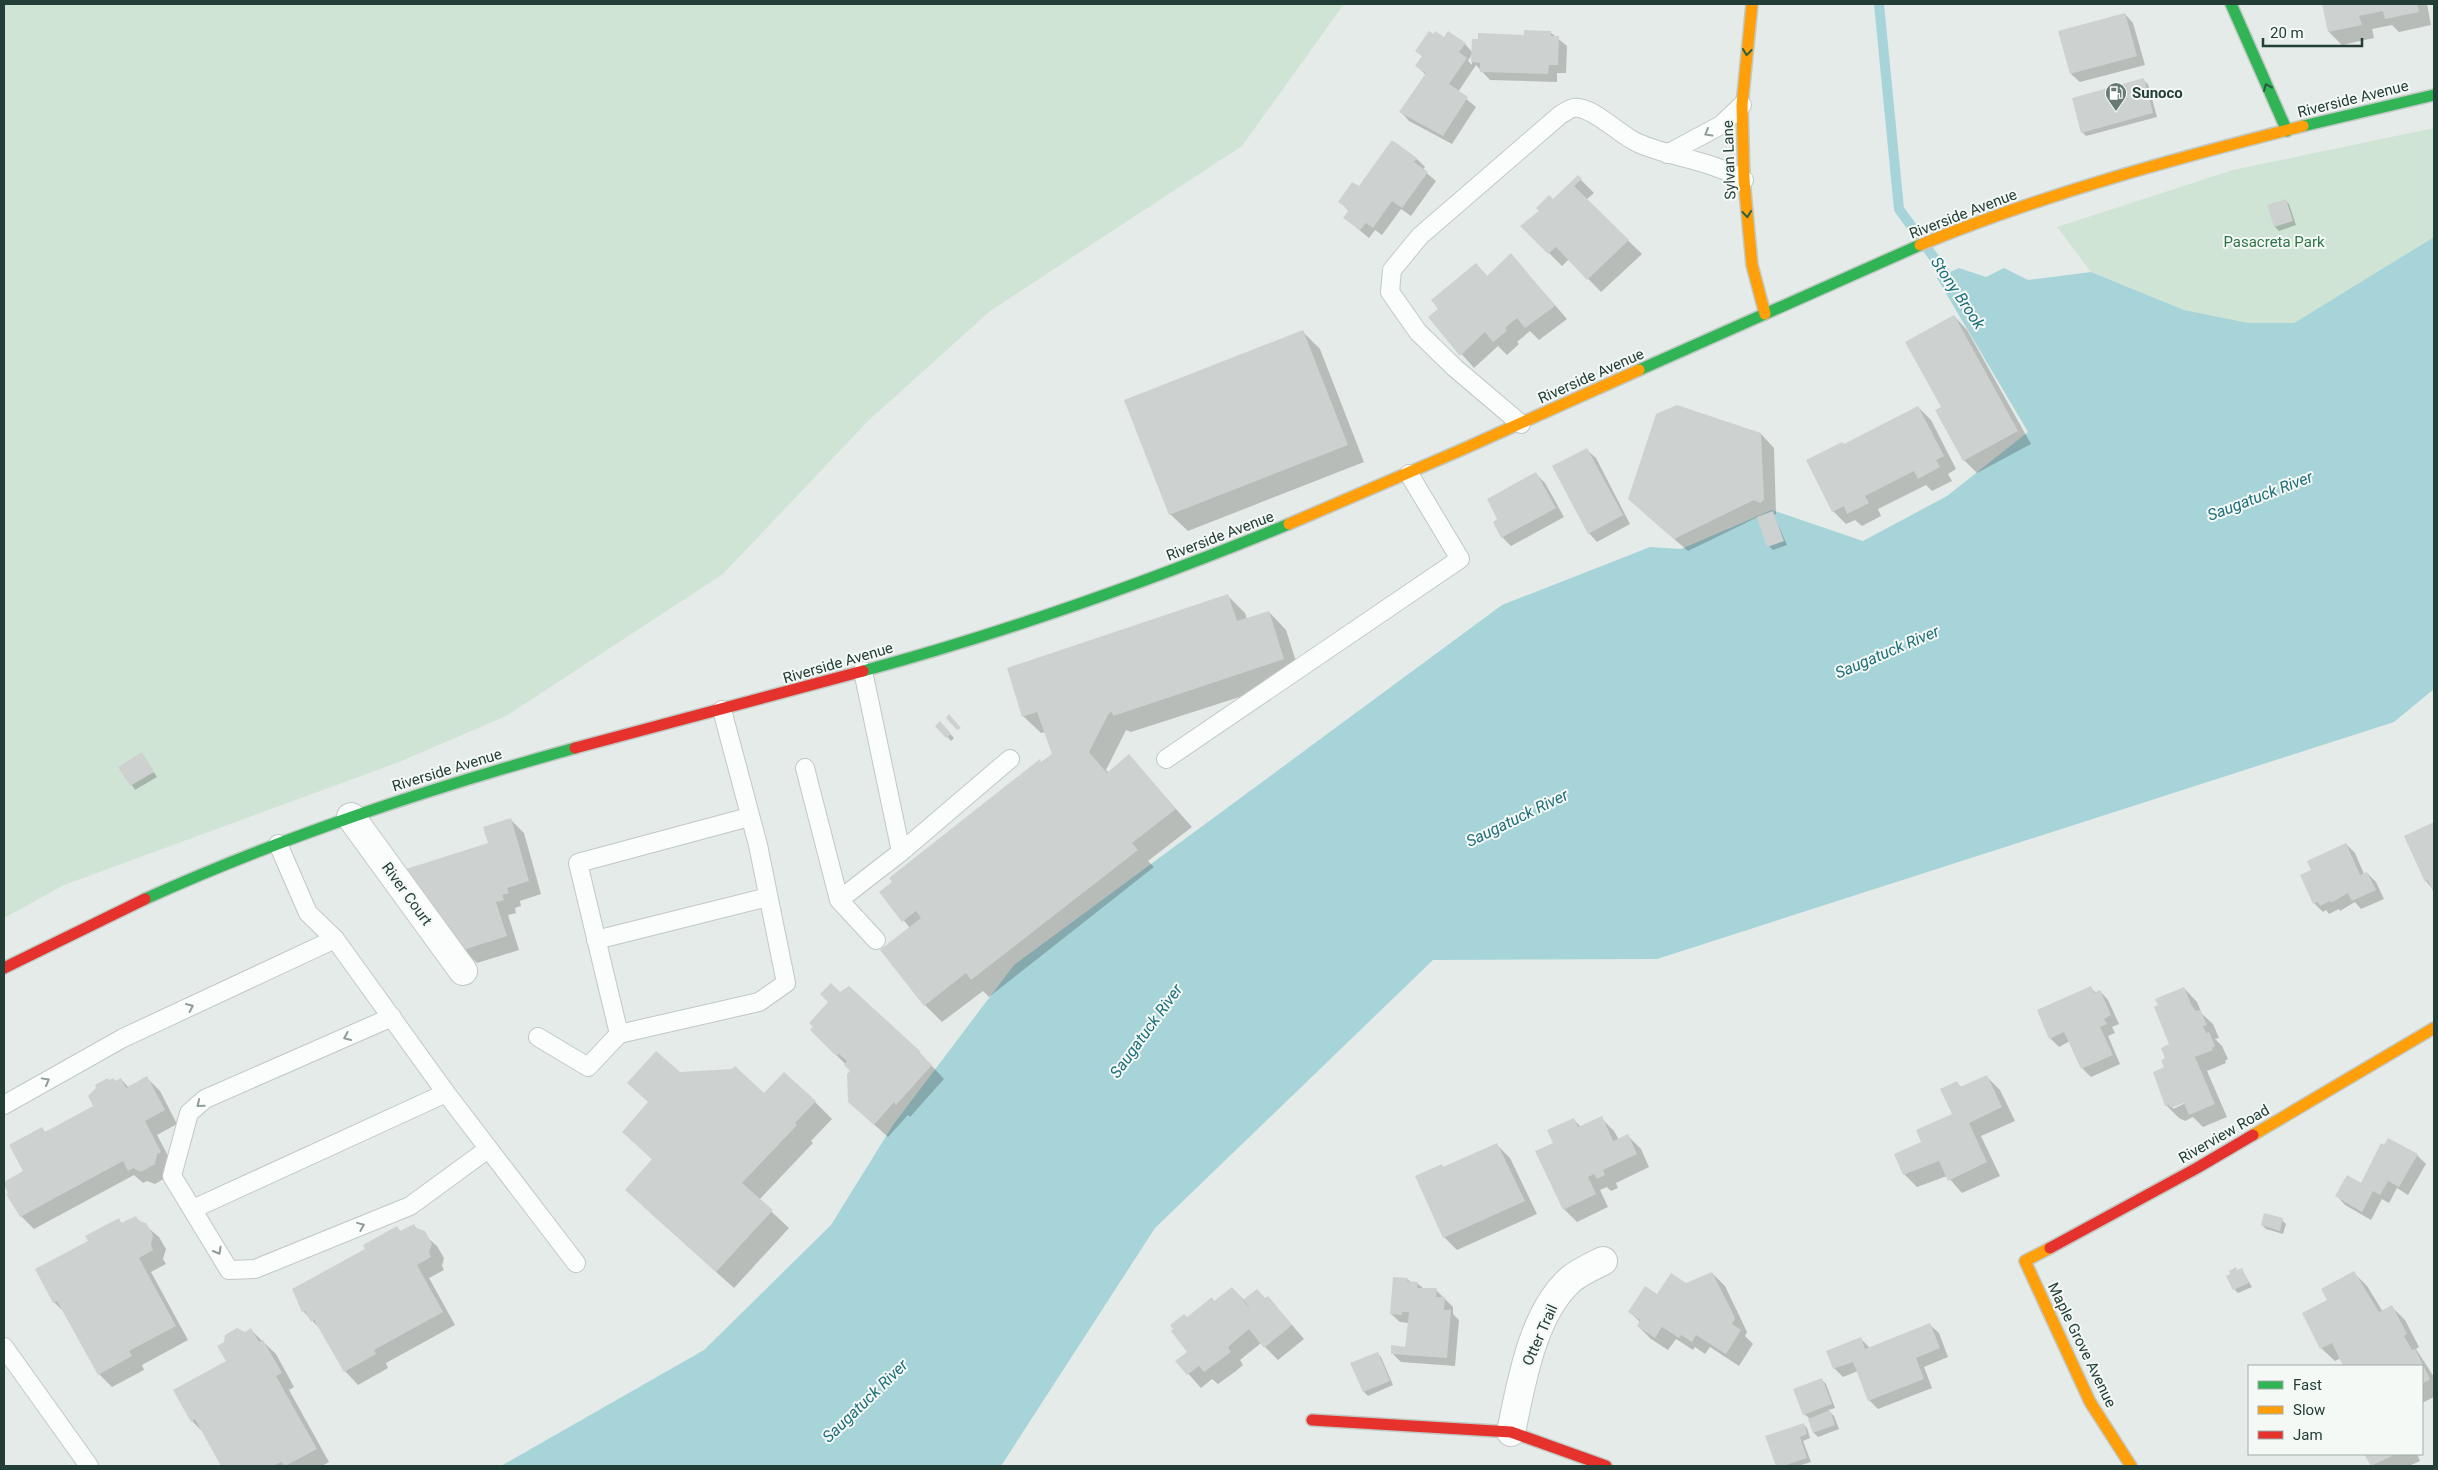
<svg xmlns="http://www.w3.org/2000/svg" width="2438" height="1470" font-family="Roboto,sans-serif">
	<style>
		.green { fill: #cfe4d4 }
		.water { fill: #a7d4d8 }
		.shadow { fill: #0003; fill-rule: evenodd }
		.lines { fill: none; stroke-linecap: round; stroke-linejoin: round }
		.stream { stroke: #a7d4d8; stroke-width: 10 }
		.building { fill: #cdd2d0 }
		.lane-casing { stroke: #c2c8c5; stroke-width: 20 }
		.street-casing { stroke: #c2c8c5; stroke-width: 30 }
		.fast-casing { stroke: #c1c9c5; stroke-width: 14 }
		.slow-casing { stroke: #c1c9c5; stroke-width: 14 }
		.jam-casing { stroke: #c1c9c5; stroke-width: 14 }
		.lane { stroke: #fbfcfc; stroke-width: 18 }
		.street { stroke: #fbfcfc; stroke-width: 28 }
		.fast { stroke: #30b455; stroke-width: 11 }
		.slow { stroke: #ff9f0a; stroke-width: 11 }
		.jam { stroke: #e5322d; stroke-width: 11 }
		.oneway { stroke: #27613f }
		.oneway2 { stroke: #8f9d99 }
		.labels { text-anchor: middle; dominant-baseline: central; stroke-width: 4; stroke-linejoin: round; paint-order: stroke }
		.poi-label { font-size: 15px; font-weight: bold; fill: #233e36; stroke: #f4f9f6; text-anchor: start }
		.street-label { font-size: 15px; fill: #233e36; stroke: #f4f9f6 }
		.park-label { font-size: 15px; fill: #2d7545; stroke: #f4f9f6 }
		.water-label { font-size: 16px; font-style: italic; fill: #1d6f7a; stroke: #f4f9f6 }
	</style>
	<rect width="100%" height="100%" fill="#e5ebe8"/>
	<path class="green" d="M4 4H1344L1242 146 990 311 868 421 723 574 506 716 399 762 64 885 4 918Z
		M2434 128V237L2294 323H2242L2184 310 2091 272 2057 227 2233 170Z"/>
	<path class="water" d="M2434 237V689L2394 722 1657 959 1433 960 1155 1228 1001 1466H501L704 1350 831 1225 893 1125 1014 965 1502 605 1650 547 1681 549 1772 510 1863 541 1947 496 2028 432 1937 278 1959 268 1986 277 2004 268 2028 280 2091 272 2184 310 2248 323H2294Z"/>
	<path class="shadow" d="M2323 4H2427L2431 25 2399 32 2392 25 2372 29 2374 38 2342 45 2329 32Z
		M2125 14 2133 23 2145 65 2080 82 2071 74Z
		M1550 32 1567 46 1566 73H1557V82L1490 80 1476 65 1458 92 1476 107 1452 144 1409 121 1401 112 1426 75 1417 66 1423 57 1417 51 1444 39 1465 44 1472 52 1525 36ZM1472 54V65L1468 61Z
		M2143 80 2148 84 2157 117 2086 136 2082 132Z
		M1417 159 1425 167 1423 170 1436 181 1411 216 1401 209 1382 235 1375 230 1369 238 1345 218 1349 211 1340 202 1360 188Z
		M1578 177 1594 193 1586 200 1642 254 1601 292 1569 259 1562 266 1548 252 1553 201Z
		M2285 200 2289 204 2296 225 2279 231 2275 227Z
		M1511 255 1567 319 1539 340 1530 331 1517 342 1519 344 1507 355 1498 346 1474 368 1429 317 1440 309 1476 264 1488 277Z
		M1954 316 1967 330 2031 444 1977 473 1964 460 1937 411 1943 408Z
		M1303 332 1320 349 1364 462 1188 531 1170 514Z
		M1918 407 1931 420 1956 469 1948 474 1952 481 1932 491 1926 485 1878 509 1881 516 1862 526 1855 520 1846 524 1833 511 1844 445Z
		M1761 434 1774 448 1776 514 1774 515 1787 545 1773 550 1769 546 1758 517 1688 551 1643 512Z
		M1587 450 1596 458 1630 524 1597 542 1589 533Z
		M1536 474 1545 483 1564 517 1511 546 1502 537Z
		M1228 596 1245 613 1247 619 1269 612 1286 630 1301 677 1131 732 1126 730 1106 770 1109 773 1129 756 1192 827 1148 861 1154 867 989 997 983 991 942 1022 925 1005 910 928 881 892 1053 754 1045 732 1041 733 1023 716Z
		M937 726 944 727 954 738 951 741Z
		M142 754 157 777 135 790 120 767Z
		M511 820 524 833 541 894 520 901 521 906 515 908 516 913 508 915 519 950 477 963 464 950 490 844Z
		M2434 823V891L2426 881 2406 836Z
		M2346 844 2355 853 2364 874 2367 873 2376 882 2384 899 2361 909 2355 902 2340 911 2339 909 2329 914 2326 910 2323 912 2314 903 2313 871Z
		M849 988 919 1052 944 1079 910 1117 908 1115 888 1137 849 1102 852 1071 812 1030 840 994Z
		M2091 988 2096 993 2100 991 2108 1000 2119 1024 2112 1027 2115 1033 2108 1036 2120 1064 2091 1077 2082 1068 2070 1041 2059 1047 2050 1038Z
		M2184 988 2197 1002 2202 1014 2213 1024 2219 1038 2215 1039 2222 1046 2228 1059 2225 1061 2226 1063 2207 1071 2227 1117 2203 1127 2193 1117 2185 1121 2179 1118 2166 1105 2165 1067ZM2189 1099 2190 1101 2173 1109V1106Z
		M679 1074 764 1095 815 1102 832 1119 811 1141 813 1143 759 1200 789 1228 734 1288 644 1207 653 1160 623 1132Z
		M1987 1077 2000 1090 2015 1121 1981 1136 2000 1176 1962 1193 1947 1176 1917 1187 1904 1174 1923 1142 1954 1115 1957 1083 1962 1088Z
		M147 1078 160 1091 177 1124 157 1135 173 1165 167 1177 155 1184 147 1181 143 1183 134 1175 34 1229 21 1216 24 1172 42 1129 46 1133 95 1106 110 1082 114 1079 116 1082 121 1079 129 1088Z
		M1601 1118 1614 1131 1619 1140 1628 1136 1641 1149 1649 1167 1616 1183 1618 1188 1611 1191 1607 1187 1600 1190 1608 1207 1577 1222 1564 1209 1554 1143 1573 1119 1581 1127Z
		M1497 1145 1510 1158 1537 1214 1457 1250 1444 1237 1442 1166 1444 1168Z
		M2417 1155 2426 1164 2408 1195 2397 1188 2389 1203 2382 1199 2371 1220 2345 1205 2337 1196Z
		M135 1217 159 1237 166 1249 163 1259 166 1264 151 1272 188 1340 142 1365 144 1370 112 1387 99 1374 66 1314 54 1302 37 1270 89 1242 118 1220 123 1224Z
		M2282 1220 2286 1224 2283 1234 2266 1229 2262 1225Z
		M413 1225 437 1246 444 1258 442 1266 444 1270 429 1278 455 1325 386 1363 388 1368 358 1385 345 1371 323 1332 304 1312 294 1290 367 1250 397 1227 401 1232Z
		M2242 1270 2252 1287 2238 1293 2234 1289Z
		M1712 1273 1725 1286 1747 1332 1745 1336 1753 1344 1739 1366 1710 1347 1705 1354 1695 1347 1693 1350 1676 1339 1668 1350 1651 1339 1638 1326 1640 1322 1630 1312 1658 1296Z
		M2354 1273 2367 1286 2383 1312 2392 1307 2405 1320 2419 1347 2416 1349 2434 1377V1397L2422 1403V1366H2345L2341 1358 2335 1361 2321 1348 2329 1301Z
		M1407 1279 1411 1282 1417 1283 1424 1289 1436 1290 1453 1307V1314L1459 1320 1455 1366 1401 1362 1392 1353 1406 1348 1409 1323 1400 1322 1391 1314Z
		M1232 1288 1248 1304 1268 1297 1304 1339 1278 1360 1261 1343 1240 1360 1243 1365 1236 1371 1218 1384 1212 1379 1201 1388 1177 1361 1189 1352 1187 1319 1215 1302Z
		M1930 1325 1939 1333 1948 1357 1924 1367 1932 1388 1878 1409 1869 1400 1858 1371 1843 1377 1834 1368 1861 1339 1870 1348Z
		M251 1330 276 1354 294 1387 289 1390 329 1462 322 1466H223L204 1433 192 1421 245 1333Z
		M1377 1353 1381 1357 1393 1385 1368 1396 1364 1392 1352 1363Z
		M1822 1380 1826 1384 1835 1408 1828 1410 1834 1416 1839 1429 1818 1437 1814 1433 1809 1418 1804 1414Z
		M1803 1424 1807 1428 1810 1438 1803 1441 1811 1462 1798 1466H1777L1767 1437Z
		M2366 1454H2417L2420 1461 2409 1466H2372Z"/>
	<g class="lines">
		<path class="stream" d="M1879 4 1899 209 1953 284"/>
	</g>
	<path class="building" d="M2322 4H2417L2419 12 2385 19 2383 11 2359 16 2362 25 2328 32Z
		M2125 13 2137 56 2070 74 2058 31Z
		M1524 30 1551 31V36H1559L1558 65H1549L1548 74 1480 72V63L1471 62 1472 39H1478V33L1524 35Z
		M1429 31 1434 34 1435 31 1444 37 1448 31 1466 43 1459 52 1467 58 1449 84 1468 97 1443 136 1399 112 1426 73 1415 66 1422 56 1415 51Z
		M2144 78 2153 113 2081 133 2072 98Z
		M1392 140 1417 158 1414 162 1428 172 1402 208 1392 201 1373 228 1366 223 1360 230 1343 218 1349 210 1338 202 1352 182 1359 186Z
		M1578 175 1582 179 1574 186 1629 240 1587 280 1556 247 1548 254 1520 226 1539 211 1536 208 1549 195 1553 199Z
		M2286 199 2293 221 2274 227 2267 205Z
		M1511 253 1555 306 1525 328 1517 318 1505 328 1507 331 1493 342 1485 332 1460 356 1428 317 1438 309 1431 300 1476 263 1487 276Z
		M1954 315 2018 431 1963 461 1935 410 1941 407 1905 342Z
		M1303 330 1348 445 1169 515 1124 400Z
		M1677 405 1761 433 1764 500 1760 503 1754 500 1674 539 1628 499 1656 414Z
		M1918 406 1944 456 1936 460 1940 467 1918 479 1914 471 1865 496 1869 503 1847 514 1844 506 1832 512 1806 460 1842 442 1844 444Z
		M1587 448 1623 515 1588 534 1552 466Z
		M1536 472 1556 508 1501 538 1493 522 1497 519 1487 499Z
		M1773 511 1784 541 1767 547 1757 517Z
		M1228 594 1237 621 1269 611 1284 659 1113 716 1112 712 1109 713 1089 752 1107 773 1129 754 1176 809 1132 843 1138 850 971 980 966 973 924 1006 880 950 921 918 916 911 902 922 879 892 892 882 889 878 1040 759 1041 762 1052 754 1037 712 1022 717 1007 668Z
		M949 714 961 728 957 730 946 718Z
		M940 721 951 734 946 738 935 726Z
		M142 752 154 772 130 786 118 767Z
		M511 818 529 881 507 888 509 893 502 895 504 900 496 902 507 936 463 950 403 870 488 843 483 827Z
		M2434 822V894L2428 880 2425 882 2404 836Z
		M2346 843 2360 875 2367 872 2376 890 2352 901 2348 893 2331 903 2330 901 2320 906 2318 902 2313 904 2300 875 2311 870 2307 861Z
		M831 983 840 992 849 986 920 1051 919 1053 932 1065 896 1105 894 1102 874 1125 848 1102 847 1074 850 1071 844 1065 847 1061 839 1054 837 1056 833 1053 810 1030 813 1027 809 1023 828 1002 820 994Z
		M2091 986 2094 993 2100 990 2111 1015 2104 1019 2107 1024 2100 1027 2113 1055 2081 1069 2064 1032 2049 1039 2037 1010Z
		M2184 987 2192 1006 2196 1011 2200 1010 2207 1025 2203 1026 2206 1033 2209 1032 2215 1046 2212 1048 2213 1050 2195 1057 2215 1104 2189 1115 2184 1103 2171 1108 2169 1105 2165 1106 2153 1072 2164 1067 2161 1060 2165 1058 2161 1048 2169 1044 2154 1007 2158 1005 2155 999Z
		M656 1051 680 1072 732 1069 735 1066 764 1093 784 1072 816 1101 795 1123 797 1125 742 1183 773 1210 716 1272 625 1190 652 1159 622 1132 648 1102 627 1083Z
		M1987 1075 2002 1107 1969 1123 1987 1162 1948 1181 1939 1161 1903 1175 1894 1154 1921 1142 1916 1130 1952 1114 1940 1089 1957 1081 1960 1087Z
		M147 1076 165 1110 145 1121 161 1152 157 1154 155 1164 141 1172 133 1168 128 1171 123 1161 20 1217 6 1194 8 1193 4 1185V1182L23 1171 9 1145 42 1127 45 1132 93 1106 88 1096 96 1088 95 1085 108 1078 109 1080 114 1078 115 1081 121 1078 126 1088Z
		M1602 1116 1613 1141 1628 1134 1637 1154 1603 1170 1605 1175 1597 1179 1594 1174 1588 1177 1596 1194 1563 1210 1535 1151 1553 1143 1547 1130 1574 1118 1578 1127Z
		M2388 1138 2418 1154 2399 1187 2388 1181 2380 1195 2373 1191 2362 1212 2335 1196 2347 1175 2361 1183 2381 1143 2384 1145Z
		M1497 1143 1525 1201 1443 1238 1415 1176 1442 1164 1443 1167Z
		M2264 1213 2283 1218 2280 1231 2261 1225Z
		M136 1216 139 1221 146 1223 153 1235 151 1245 153 1250 139 1258 176 1326 129 1351 132 1356 98 1375 57 1301 53 1303 35 1269 88 1241 85 1236 119 1218 121 1223Z
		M414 1224 416 1228 425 1231 432 1244 429 1252 431 1257 417 1265 443 1312 374 1350 376 1354 344 1372 314 1320 311 1322 305 1311 302 1312 292 1289 365 1249 363 1245 397 1226 400 1231Z
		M2236 1267 2237 1270 2242 1268 2249 1283 2233 1290 2226 1276 2230 1274 2229 1271Z
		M2354 1271 2379 1312 2392 1305 2407 1334 2404 1336 2412 1350 2415 1349 2430 1379 2422 1384V1366H2343L2332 1343 2320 1349 2302 1313 2327 1300 2321 1289Z
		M1712 1272 1735 1318 1732 1324 1741 1330 1726 1354 1696 1335 1692 1342 1681 1335 1679 1338 1662 1327 1655 1338 1637 1326 1640 1320 1628 1312 1645 1286 1657 1294 1671 1273 1686 1283Z
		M1393 1277 1408 1278 1407 1281 1418 1282 1417 1288H1437L1436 1297H1445L1444 1310H1451L1447 1358 1391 1354V1345L1405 1347 1409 1312H1402V1315L1390 1314Z
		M1232 1287 1250 1309 1244 1299 1257 1289 1265 1298 1268 1296 1292 1325 1264 1348 1249 1329 1228 1347 1231 1352 1223 1358 1204 1372 1199 1366 1187 1375 1175 1361 1187 1352 1171 1331 1173 1329 1170 1325 1184 1314 1187 1317 1212 1297 1214 1301Z
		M1930 1323 1940 1348 1916 1358 1924 1379 1868 1401 1853 1362 1833 1369 1826 1351 1861 1337 1865 1349Z
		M237 1328 245 1332 251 1328 259 1342 263 1340 282 1373 276 1376 317 1449 285 1466 281 1462 273 1466H221L195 1419 191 1422 173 1390 226 1361 217 1346 224 1342 225 1335Z
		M1378 1352 1390 1381 1363 1392 1350 1363Z
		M1822 1378 1832 1404 1803 1415 1793 1389Z
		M1830 1410 1835 1425 1813 1433 1808 1419Z
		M1804 1423 1807 1434 1800 1437 1807 1458 1783 1466H1776L1765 1436Z
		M2364 1454H2396L2371 1466Z"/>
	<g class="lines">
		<g class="lane-casing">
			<path id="lane" d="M1667 154 1721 125 1742 105
				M1521 424 1455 368 1418 332 1390 292 1392 270 1420 236 1560 115C1564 113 1570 108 1574 108 1591 105 1621 136 1638 143 1672 158 1711 160 1744 180
				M722 710 758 845 786 983 759 1002 619 1034 578 863 749 817
				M1166 759 1460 559 1409 474
				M805 768 839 900 876 940
				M278 844 308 913 335 939 446 1093 576 1263
				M901 852 1010 759
				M839 900 901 852 863 671
				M596 940 768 897
				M392 1017 205 1099 189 1113 172 1176 229 1270 255 1269 410 1206 488 1149
				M538 1037 588 1067 619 1034
				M4 1105 123 1038 335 939
				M193 1209 446 1093
				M4 1347 89 1466"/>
		</g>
		<g class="street-casing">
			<path id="street" d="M351 817 463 971
				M1511 1432C1521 1385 1532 1314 1570 1280 1579 1272 1593 1266 1603 1261"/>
		</g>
		<g class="fast-casing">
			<path id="fast" d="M2231 4 2287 131
				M2303 126 2434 95
				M1639 370 1920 245
				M863 671C1008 632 1150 581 1289 524
				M145 899C284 836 428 789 575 748"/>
		</g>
		<g class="slow-casing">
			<path id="slow" d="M1752 4 1742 105 1744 180 1752 265 1765 314
				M1920 245C2044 194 2173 159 2303 126
				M1289 524 1461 450 1639 370
				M2253 1135 2434 1028
				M2050 1248 2025 1261 2090 1402 2131 1466"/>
		</g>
		<g class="jam-casing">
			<path id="jam" d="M575 748 863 671
				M4 968 145 899
				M2050 1248 2197 1168 2253 1135
				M1312 1420 1511 1432 1606 1466"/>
		</g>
		<use href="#lane" class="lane"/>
		<use href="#street" class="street"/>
		<use href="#fast" class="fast"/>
		<use href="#slow" class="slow"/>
		<use href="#jam" class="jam"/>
	</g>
	<defs><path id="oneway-chevron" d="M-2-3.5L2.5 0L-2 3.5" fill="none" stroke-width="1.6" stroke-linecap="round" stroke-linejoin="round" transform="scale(1.25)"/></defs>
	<g class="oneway">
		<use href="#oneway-chevron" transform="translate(1747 52) rotate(96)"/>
		<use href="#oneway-chevron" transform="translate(2267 87) rotate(-114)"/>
		<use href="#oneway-chevron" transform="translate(1747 214) rotate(84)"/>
	</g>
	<g class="oneway2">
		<use href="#oneway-chevron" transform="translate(1708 133) rotate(150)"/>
		<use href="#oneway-chevron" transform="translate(190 1007) rotate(-25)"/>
		<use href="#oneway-chevron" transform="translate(347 1037) rotate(156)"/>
		<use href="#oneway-chevron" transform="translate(46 1081) rotate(-29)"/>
		<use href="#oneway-chevron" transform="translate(200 1104) rotate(141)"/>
		<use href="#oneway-chevron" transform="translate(361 1226) rotate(-22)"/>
		<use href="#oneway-chevron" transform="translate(218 1251) rotate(60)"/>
	</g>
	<defs>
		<g id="fuel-pin" transform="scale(1.125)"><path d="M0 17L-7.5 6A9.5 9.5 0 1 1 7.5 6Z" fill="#677b74" stroke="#f4f9f6"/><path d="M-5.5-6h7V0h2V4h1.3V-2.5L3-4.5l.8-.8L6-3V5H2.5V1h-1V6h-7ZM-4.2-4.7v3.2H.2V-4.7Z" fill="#fff"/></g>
	</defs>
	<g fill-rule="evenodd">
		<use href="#fuel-pin" x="2116" y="93"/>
	</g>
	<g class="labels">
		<g class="poi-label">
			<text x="2132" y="93">Sunoco</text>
		</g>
		<g class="street-label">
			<text transform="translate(2353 99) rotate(-14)">Riverside Avenue</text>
			<text transform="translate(1729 160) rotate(-92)">Sylvan Lane</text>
			<text transform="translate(1963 214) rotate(-21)">Riverside Avenue</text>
			<text transform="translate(1591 376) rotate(-24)">Riverside Avenue</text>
			<text transform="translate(1220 536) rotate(-21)">Riverside Avenue</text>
			<text transform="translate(838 663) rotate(-16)">Riverside Avenue</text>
			<text transform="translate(447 770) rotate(-17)">Riverside Avenue</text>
			<text transform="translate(407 894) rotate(54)">River Court</text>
			<text transform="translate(2224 1134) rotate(-30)">Riverview Road</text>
			<text transform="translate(1540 1335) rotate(-66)">Otter Trail</text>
			<text transform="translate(2082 1345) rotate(64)">Maple Grove Avenue</text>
		</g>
		<g class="park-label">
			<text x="2274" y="242">Pasacreta Park</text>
		</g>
		<g class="water-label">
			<text transform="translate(1958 293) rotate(56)">Stony Brook</text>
			<text transform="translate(2260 496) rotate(-21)">Saugatuck River</text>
			<text transform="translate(1887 652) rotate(-23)">Saugatuck River</text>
			<text transform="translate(1517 818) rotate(-26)">Saugatuck River</text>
			<text transform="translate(1146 1031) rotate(-54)">Saugatuck River</text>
			<text transform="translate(865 1401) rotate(-44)">Saugatuck River</text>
		</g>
	</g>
	<rect width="2438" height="1470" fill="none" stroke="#233e36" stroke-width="10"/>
	<rect x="2248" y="1365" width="175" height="90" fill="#f4f9f6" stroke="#a0aea9"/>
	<rect x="2258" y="1381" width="25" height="8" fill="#30b455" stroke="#a0aea9"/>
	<text x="2293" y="1390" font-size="15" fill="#233e36">Fast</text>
	<rect x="2258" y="1406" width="25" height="8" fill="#ff9f0a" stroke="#a0aea9"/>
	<text x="2293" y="1415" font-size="15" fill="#233e36">Slow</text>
	<rect x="2258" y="1431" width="25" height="8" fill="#e5322d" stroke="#a0aea9"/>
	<text x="2293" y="1440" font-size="15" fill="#233e36">Jam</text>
	<path d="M2263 38v8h99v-8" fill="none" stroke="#233e36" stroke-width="2.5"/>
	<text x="2270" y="38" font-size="15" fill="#233e36" stroke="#f4f9f6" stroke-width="4" paint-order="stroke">20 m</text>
</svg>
